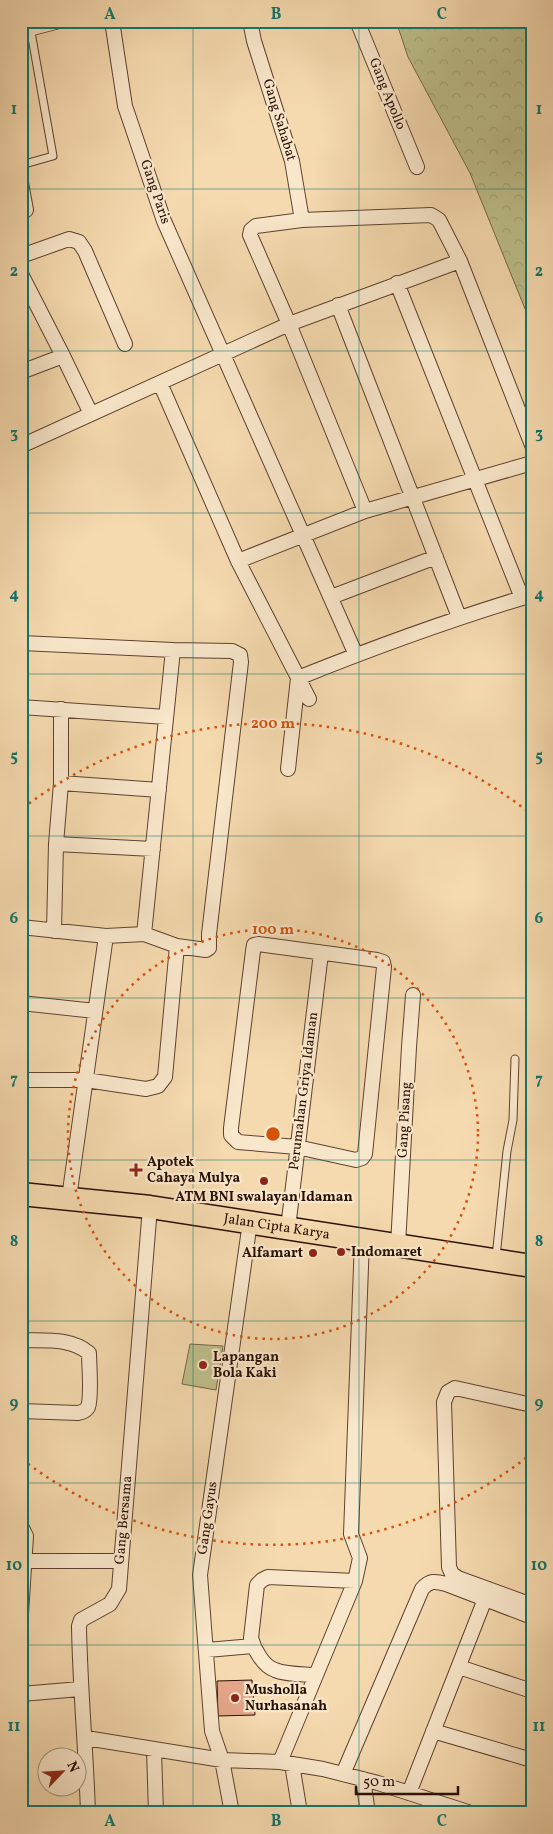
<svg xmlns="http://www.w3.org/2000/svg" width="553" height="1834" font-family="Vollkorn,serif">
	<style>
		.forest { fill: url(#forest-crowns); stroke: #746747 }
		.pitch { fill: #bdbf8a; stroke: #746747 }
		.building { fill: #e5a689; stroke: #2a0f04 }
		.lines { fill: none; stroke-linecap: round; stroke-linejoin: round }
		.service-casing { stroke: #5d422f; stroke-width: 9 }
		.minor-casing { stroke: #5d422f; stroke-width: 16 }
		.primary-casing { stroke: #2a0f04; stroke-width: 25 }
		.service { stroke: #f9e7cb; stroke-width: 7 }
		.minor { stroke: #f9e7cb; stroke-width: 14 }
		.primary { stroke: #f6daaf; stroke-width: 22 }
		.grid { fill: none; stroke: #0f766e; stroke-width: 1; stroke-opacity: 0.55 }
		.ring { fill: none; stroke: #d5520b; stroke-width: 2.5; stroke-dasharray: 2.5 5 }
		.poi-dot { fill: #8f2418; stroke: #f9e7cb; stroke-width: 2 }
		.labels { text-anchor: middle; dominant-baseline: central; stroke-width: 4.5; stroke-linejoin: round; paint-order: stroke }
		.street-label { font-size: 14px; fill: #2a0f04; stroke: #f9e7cb }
		.poi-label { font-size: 14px; font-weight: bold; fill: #2a0f04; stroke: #f9e7cb; text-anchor: start }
		.centre { fill: #d5520b; stroke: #f9e7cb; stroke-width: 2.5 }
		.ring-label { font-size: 15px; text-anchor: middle; font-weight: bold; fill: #d5520b; stroke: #f9e7cb; stroke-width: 4.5; stroke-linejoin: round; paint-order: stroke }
		.neatline { fill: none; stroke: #0f766e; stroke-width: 2 }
		.grid-label { font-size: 16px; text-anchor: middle; font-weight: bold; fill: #0f766e }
	</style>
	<defs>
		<pattern id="forest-crowns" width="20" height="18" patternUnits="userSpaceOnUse" patternTransform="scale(1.25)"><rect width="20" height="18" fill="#bdbf8a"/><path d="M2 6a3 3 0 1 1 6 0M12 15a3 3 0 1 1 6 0" fill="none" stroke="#a3a375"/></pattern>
	</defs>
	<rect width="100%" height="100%" fill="#f6daaf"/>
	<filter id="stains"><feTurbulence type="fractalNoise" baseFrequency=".004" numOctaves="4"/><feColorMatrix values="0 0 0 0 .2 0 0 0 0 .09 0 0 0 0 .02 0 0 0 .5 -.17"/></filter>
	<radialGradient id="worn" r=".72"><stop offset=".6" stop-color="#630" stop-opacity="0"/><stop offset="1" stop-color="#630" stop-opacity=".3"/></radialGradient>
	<path class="forest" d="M396 21H532V326L470 173 408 57Z"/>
	<path class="pitch" d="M190 1344 223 1346 216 1390 182 1384Z"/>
	<path class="building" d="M252 1680 255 1715 218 1716 217 1681Z"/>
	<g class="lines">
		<g class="service-casing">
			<path id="service" d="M21 165 53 156 31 32 73 21
				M496 1257 507 1151 513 1120 515 1059"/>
		</g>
		<g class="minor-casing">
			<path id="minor" d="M112 21 125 106 164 221 356 655
				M250 21 254 41 292 161 302 220
				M357 21 417 167
				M21 183 26 210
				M21 256 69 239 79 242 85 251 125 344
				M21 274 63 356 91 414
				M397 283 522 598
				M338 305 459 617
				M21 372 63 356
				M160 383 238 561 309 699
				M21 446 289 324 460 261
				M365 511 289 324 250 235 251 230 256 226 302 220 431 215 439 220 460 261 532 445
				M238 561 365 511 532 463
				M331 597 436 557
				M21 643 173 650 144 934
				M173 650 232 651 240 655 241 662 209 934V948L206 950 177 946
				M21 707 166 717
				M288 769 298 678C375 647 452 619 532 595
				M61 783 159 790
				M56 844 61 783V709
				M21 927 106 936 144 934 177 946 165 1077 158 1086 146 1089 86 1080H21
				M54 931 56 844 153 849
				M258 944 377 960 383 962 384 967 365 1154 362 1158 356 1160 297 1147 238 1142 231 1135V1128L253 951 254 945Z
				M21 1003 95 1011
				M69 1198 106 936
				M288 1228 321 953
				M398 1245 409 1047 413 995
				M21 1340C44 1341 70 1337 89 1353 89 1365 92 1396 88 1407 86 1411 82 1412 78 1413L21 1411
				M532 1405 455 1388 448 1392 444 1402 449 1567 452 1574 458 1578 532 1605
				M21 1526 26 1536 21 1614
				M24 1561H121
				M207 1650 253 1646
				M459 1667 532 1691
				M315 1675C303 1674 287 1675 275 1670 263 1666 254 1649 251 1638L257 1585 262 1580 268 1577 355 1581
				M21 1694 80 1689
				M433 1731 532 1760
				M86 1738 222 1760 280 1762 323 1769 378 1783 471 1813
				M154 1750 156 1813
				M280 1762 355 1581 360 1558 351 1534 362 1240
				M292 1764 300 1813
				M343 1774 422 1589C430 1580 435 1581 446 1584L532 1617
				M363 1779 368 1813
				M409 1793 485 1599
				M88 1813C86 1750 80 1688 79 1626L81 1620 110 1604 119 1589 150 1207
				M232 1813 222 1760 212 1731 200 1575 250 1222"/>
		</g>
		<g class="primary-casing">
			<g id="primary">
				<path id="s1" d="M21 1194 150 1207 532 1266"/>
			</g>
		</g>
		<use href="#service" class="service"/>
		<use href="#minor" class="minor"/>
		<use href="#primary" class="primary"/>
	</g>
	<path class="grid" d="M193 21V1813M359 21V1813M21 189H532M21 351H532M21 513H532M21 674H532M21 836H532M21 998H532M21 1160H532M21 1321H532M21 1483H532M21 1645H532"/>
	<g class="ring">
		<circle cx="273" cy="1134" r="205"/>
		<path d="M532 1453A411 411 0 0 1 23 1460M23 808A411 411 0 0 1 532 815"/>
	</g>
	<g class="poi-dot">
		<path d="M133.5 1162.5h5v5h5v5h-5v5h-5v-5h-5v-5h5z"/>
		<circle cx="264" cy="1181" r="5"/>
		<circle cx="341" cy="1252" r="5"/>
		<circle cx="313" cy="1253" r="5"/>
		<circle cx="203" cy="1365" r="5"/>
		<circle cx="235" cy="1698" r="5"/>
	</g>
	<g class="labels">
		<g class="street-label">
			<text transform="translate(387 94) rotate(68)">Gang Apollo</text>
			<text transform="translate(279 120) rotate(73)">Gang Sahabat</text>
			<text transform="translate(155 192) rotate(71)">Gang Paris</text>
			<text transform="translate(304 1091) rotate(-83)">Perumahan Griya Idaman</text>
			<text transform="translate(405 1120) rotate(-87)">Gang Pisang</text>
			<text stroke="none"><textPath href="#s1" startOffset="258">Jalan Cipta Karya</textPath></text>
			<text transform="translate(208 1518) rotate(-82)">Gang Gayus</text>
			<text transform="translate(124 1520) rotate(-85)">Gang Bersama</text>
		</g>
		<g class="poi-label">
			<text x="147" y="1162">Apotek<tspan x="147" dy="16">Cahaya Mulya</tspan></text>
			<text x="264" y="1197" text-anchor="middle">ATM BNI swalayan Idaman</text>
			<text x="351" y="1252">Indomaret</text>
			<text x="303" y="1253" text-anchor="end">Alfamart</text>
			<text x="213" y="1357">Lapangan<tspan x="213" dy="16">Bola Kaki</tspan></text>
			<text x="245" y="1690">Musholla<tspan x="245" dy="16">Nurhasanah</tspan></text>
		</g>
	</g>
	<circle cx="273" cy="1134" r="8" class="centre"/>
	<g class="ring-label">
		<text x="273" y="728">200 m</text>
		<text x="273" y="934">100 m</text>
	</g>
	<rect width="553" height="1834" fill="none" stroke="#f6daaf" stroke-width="55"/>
	<g transform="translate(62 1772) rotate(65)"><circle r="24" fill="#f9e7cb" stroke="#a6917b"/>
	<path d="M0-4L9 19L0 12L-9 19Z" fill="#8f2418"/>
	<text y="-8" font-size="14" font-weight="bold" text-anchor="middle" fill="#2a0f04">N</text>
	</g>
	<path d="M356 1786v8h102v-8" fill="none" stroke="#2a0f04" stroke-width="2.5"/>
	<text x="363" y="1786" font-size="15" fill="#2a0f04" stroke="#f9e7cb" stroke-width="4" paint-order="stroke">50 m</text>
	<rect x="28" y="28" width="498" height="1778" class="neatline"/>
	<g class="grid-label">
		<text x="110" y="19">A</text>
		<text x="276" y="19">B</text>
		<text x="442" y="19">C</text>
		<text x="14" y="114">1</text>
		<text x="539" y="114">1</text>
		<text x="14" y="276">2</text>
		<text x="539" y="276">2</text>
		<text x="14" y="438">3</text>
		<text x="539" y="438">3</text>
		<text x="14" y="599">4</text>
		<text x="539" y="599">4</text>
		<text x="14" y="761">5</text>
		<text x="539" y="761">5</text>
		<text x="14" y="923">6</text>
		<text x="539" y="923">6</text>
		<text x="14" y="1084">7</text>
		<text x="539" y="1084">7</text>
		<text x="14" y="1246">8</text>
		<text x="539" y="1246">8</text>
		<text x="14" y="1408">9</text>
		<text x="539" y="1408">9</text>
		<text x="14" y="1570">10</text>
		<text x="539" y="1570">10</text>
		<text x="14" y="1731">11</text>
		<text x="539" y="1731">11</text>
		<text x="110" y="1826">A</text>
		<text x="276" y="1826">B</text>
		<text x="442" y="1826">C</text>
	</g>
	<rect width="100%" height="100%" filter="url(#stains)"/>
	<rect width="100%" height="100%" fill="url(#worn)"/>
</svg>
